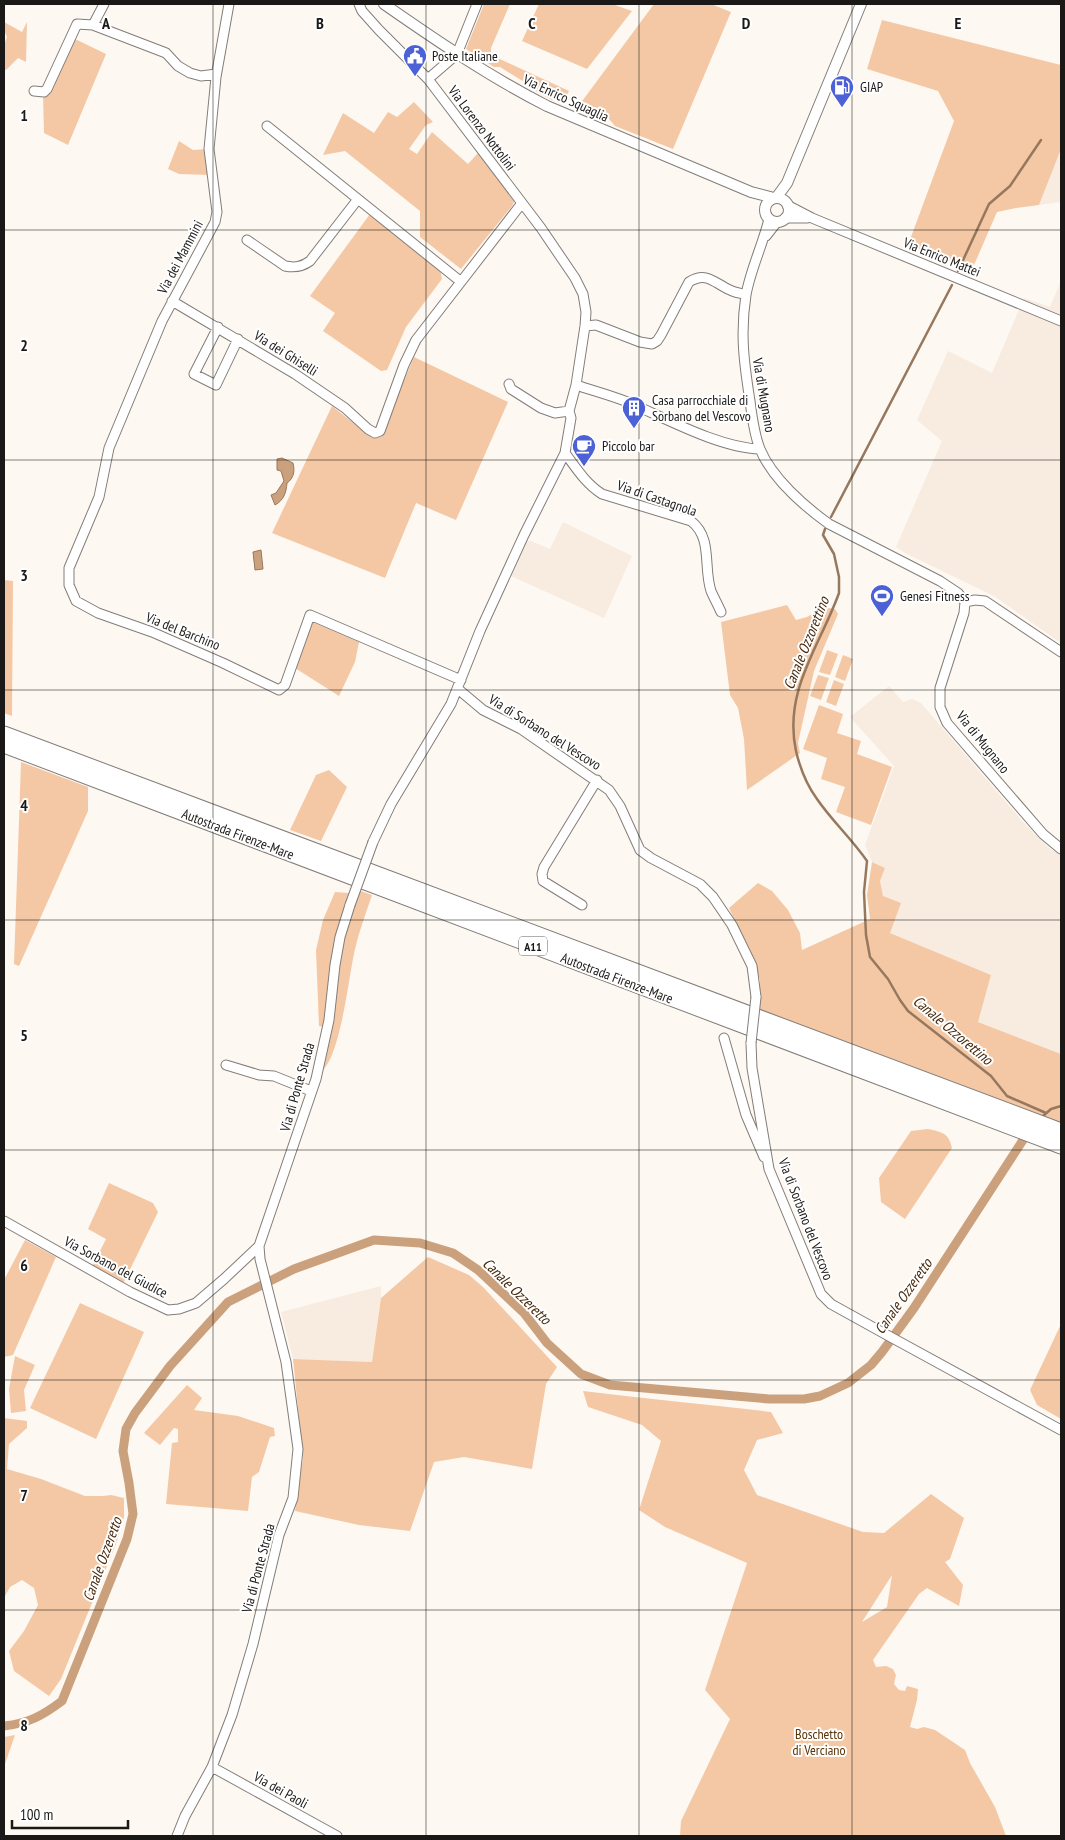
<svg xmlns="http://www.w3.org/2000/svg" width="1065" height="1840" font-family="'PT Sans Narrow',sans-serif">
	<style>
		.built { fill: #f8ebe0 }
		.green { fill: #f4c8a4; fill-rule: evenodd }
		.water { fill: #cba17d; stroke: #96785e }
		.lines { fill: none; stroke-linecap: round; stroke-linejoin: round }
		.stream { stroke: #96785e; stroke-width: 2.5 }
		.canal { stroke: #cba17d; stroke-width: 9 }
		.minor-casing { stroke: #837d79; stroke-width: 11 }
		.tertiary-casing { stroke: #837d79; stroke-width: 12 }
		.motorway-casing { stroke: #837d79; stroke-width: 17 }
		.minor { stroke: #fff; stroke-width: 9 }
		.tertiary { stroke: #fff; stroke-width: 10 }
		.motorway { stroke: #fff; stroke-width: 15 }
		.minor-bridge-casing { stroke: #837d79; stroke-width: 11; stroke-linecap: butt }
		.minor-bridge { stroke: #fff; stroke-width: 9 }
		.grid { fill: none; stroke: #1b1917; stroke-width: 1; stroke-opacity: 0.55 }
		.labels { text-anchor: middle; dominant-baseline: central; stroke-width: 4; stroke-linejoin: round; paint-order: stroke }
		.shield { fill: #fff; stroke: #5f5e5d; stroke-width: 1 }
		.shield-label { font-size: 12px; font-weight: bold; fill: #1b1917 }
		.poi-label { font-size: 14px; fill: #1b1917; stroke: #fff; text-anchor: start }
		.street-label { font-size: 14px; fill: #1b1917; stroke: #fff }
		.park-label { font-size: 14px; fill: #5c3306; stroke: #fff }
		.water-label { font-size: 15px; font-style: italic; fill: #482a0d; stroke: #fff }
		.grid-label { font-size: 16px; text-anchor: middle; font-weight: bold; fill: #1b1917; stroke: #fff; stroke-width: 4; stroke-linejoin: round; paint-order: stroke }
	</style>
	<rect width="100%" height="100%" fill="#fef8f2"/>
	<path class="built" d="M1061 149V202L1039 205Z
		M1061 281V643L994 596 907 554 896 547 942 441 917 420 948 351 992 373 1024 298 1050 307Z
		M563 522 632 556 604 618 511 576 527 541H531L550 549Z
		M889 686 903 702 912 699 921 703 1023 822 1048 847 1061 856V1054L978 1022 991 975 890 933 880 881 885 868 872 862 865 845 894 766 850 717Z
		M381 1286V1298L372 1362 293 1359 281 1312Z"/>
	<path class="green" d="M484 4H510L491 48V55L569 91 564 101 552 100 530 88 526 83 500 67H494L466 49Z
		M539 4H612L632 11 587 69 522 41Z
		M654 4H711L731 12 673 149 615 126 604 113 589 107 577 108Z
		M882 20 1061 65V149L1039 205 1016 208 997 212 971 272 908 245 954 121 938 91 867 69Z
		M4 22 22 32 27 22 26 62 18 58 6 70 4 69V45L7 37 4 30Z
		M73 38 106 54 68 145 44 133 43 94Z
		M414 102 433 122 426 125 409 149 417 154 432 132 468 164 478 153 514 197V202L512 206 461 269 420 237V211L345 151 323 155 343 113 374 133 388 112 397 117Z
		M179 141 193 150 208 149 210 175 179 174 168 169Z
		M370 214 440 269 442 279 406 327 387 370 381 371 323 331 335 313 310 296Z
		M414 357 508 402 456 520 416 503 385 578 272 533 332 406 372 438 380 437Z
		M4 580 13 581 12 716 4 713Z
		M787 605 796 620 807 617 823 607 835 609 838 614 814 671 798 743 800 753 747 790 744 739 738 708 730 695 721 622Z
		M312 622 359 642 355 662 339 696 295 668Z
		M827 650 838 654 830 675 819 672Z
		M843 655 853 659 845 681 835 677Z
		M818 675 829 678 821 700 810 696Z
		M834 680 844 684 836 706 826 702Z
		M819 705 843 714 837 733 861 741 857 754 892 767 871 825 836 812 845 787 821 779 827 758 803 749Z
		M21 762 88 787V811L19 966 14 964Z
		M329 770 347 787 321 841 290 830 316 775Z
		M872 862 885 868 880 881 883 896 901 903 890 933 991 975 978 1022 1061 1054V1124L760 1011V980L751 955 729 908 758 883 772 891 788 910 800 933 802 950 870 919 867 895Z
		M358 890 372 895C365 916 357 937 353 959 348 984 340 1053 323 1070L334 998 339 946Z
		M335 892 349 893 339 924 332 955 324 1027 319 1026 316 950 323 920Z
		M928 1129C942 1132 949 1133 952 1148L905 1219 881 1202 879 1178 911 1131Z
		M109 1183 153 1203 158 1212 123 1284 92 1267 106 1239 88 1229Z
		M25 1240 56 1257 13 1355 4 1357V1280Z
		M428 1257 469 1275 483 1287 557 1367 546 1384 532 1469 464 1457 434 1462 410 1531 359 1525 295 1511 303 1458 293 1359 372 1362 381 1298Z
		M80 1303 144 1332 96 1439 30 1408Z
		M1061 1324V1419L1037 1405 1030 1390Z
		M15 1356 35 1365 24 1390 26 1411 11 1413 9 1389Z
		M187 1385 202 1398 194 1410 238 1416 274 1428 275 1436 270 1437 259 1472 252 1477 248 1511 166 1504 172 1443 178 1442V1429L174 1428 160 1445 144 1433Z
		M583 1391C645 1399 708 1404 771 1412L783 1433 757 1440 744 1470 757 1495 863 1532 884 1533 931 1494 964 1518 950 1559 945 1562 963 1585 959 1606 927 1588 919 1594 873 1660 876 1667 886 1666 893 1669 896 1675 894 1684 899 1690 905 1691 907 1686 918 1689 917 1700 910 1727 917 1729 924 1727 935 1730 965 1750 970 1763 995 1807 1006 1836H680L681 1821 730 1719 705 1690 747 1563 665 1527 639 1510 661 1441 642 1425 588 1407ZM892 1575 887 1607 862 1622Z
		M4 1418 27 1421V1428L9 1444 7 1469 41 1479 85 1496H103L111 1495 124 1498V1517L116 1544 61 1679 49 1696 14 1671 9 1651 24 1631 38 1605 34 1588 22 1580 10 1587 4 1598Z
		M15 1735 4 1767V1737Z"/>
	<path class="water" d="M282 458 293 463C295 471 294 478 287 483 286 493 284 500 275 505L271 495 276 493 284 481 281 471 277 470V459Z
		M261 550 263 569 255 570 253 552Z"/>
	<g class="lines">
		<path class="stream" d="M958 271 989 204 1010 186 1041 140
			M831 517 952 285
			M825 529 823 535 834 554 839 577V593C820 646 783 691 796 751 800 768 806 784 817 799 832 821 852 839 867 861L864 892 866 935 870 957 888 979 900 1000 908 1011 991 1076 1007 1096 1046 1113
			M1043 1116 1051 1109 1061 1106"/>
		<path class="canal" d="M4 1726C29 1723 42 1716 62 1701L127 1539 133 1514 129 1483 123 1451 126 1429 135 1413 170 1366 228 1302 294 1269 374 1240 420 1243 453 1253 478 1270 524 1313 547 1343 581 1374 610 1385 769 1399H804L820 1396 848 1383 871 1365 882 1352 914 1308 1023 1140"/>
		<g class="minor-casing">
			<path id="minor" d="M229 4 216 77 209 149 217 212 215 222 162 321 109 448 99 497 69 568V585L76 601 98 613 152 632 223 663 279 690 285 685 310 615 461 680
				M359 4 362 11 379 30 428 79 541 228 575 278 583 294 586 312 585 326 576 385 569 411 571 418 565 453 524 535 480 631 451 704 391 804 373 842
				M93 25 104 4
				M428 79 457 54 477 4
				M34 91 44 92 47 89 77 24 93 25 166 53 178 66 190 73 201 76 216 74
				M267 126 460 281
				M787 205 812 218 1061 321
				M785 218H807
				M769 219C763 244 750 271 746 295 740 333 744 363 750 401 752 417 754 434 760 449 772 478 804 506 829 524L940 581 958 593 965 602 964 613 940 688V707L947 723 1043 834 1061 849
				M766 236 777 222
				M247 240 285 266C295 268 302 267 310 261L358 199
				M172 301 295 374 345 408 368 429 375 433 380 431 404 365 416 340 522 203
				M585 326 596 325 640 342 652 344 657 341 661 335 689 282C707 271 714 283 730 290 735 293 741 293 746 295
				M218 327 194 374 216 385 238 339
				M509 384 511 389 541 408 555 413 569 411
				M576 385C594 391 613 396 630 403 667 419 720 448 760 449
				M565 453C576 468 586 484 602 494L691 521C713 538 703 567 711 591 714 598 718 605 721 612
				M965 602 975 600 985 601 1061 652
				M458 689 483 710 521 729 609 790 620 806 640 850 651 858 700 884 713 897 732 925 752 966 756 997
				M582 905 543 881 542 874 544 867 597 780
				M724 1038 746 1115 764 1157
				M751 1043 752 1068 769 1169 821 1294 831 1304 887 1335 1061 1430
				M226 1065 259 1075 274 1076 311 1091
				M4 1221 130 1292 168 1310 179 1309 196 1303 224 1279 259 1246
				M212 1767 337 1836
				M177 1836 185 1816 212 1767 232 1715 253 1644 279 1535 293 1498 298 1449 286 1362 260 1259 259 1246 316 1079 329 1020 335 965 340 937 350 905"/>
		</g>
		<g class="tertiary-casing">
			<path id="tertiary" d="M384 4C437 41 490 77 547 106L751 192 774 198
				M776 198 787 183 861 4
				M765 210a12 12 0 1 1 24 0a12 12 0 1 1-24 0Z"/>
		</g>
		<g class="motorway-casing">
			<path id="motorway" d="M4 734 1061 1131
				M4 745 1061 1146"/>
		</g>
		<use href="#minor" class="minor"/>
		<use href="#tertiary" class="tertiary"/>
		<use href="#motorway" class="motorway"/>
		<g class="minor-bridge-casing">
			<path id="minor-bridge" d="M350 905 373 842
				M751 1043 756 997"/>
		</g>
		<use href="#minor-bridge" class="minor-bridge"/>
	</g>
	<path class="grid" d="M213 4V1836M426 4V1836M639 4V1836M852 4V1836M4 230H1061M4 460H1061M4 690H1061M4 920H1061M4 1150H1061M4 1380H1061M4 1610H1061"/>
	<defs>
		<g id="civic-pin" transform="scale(1.25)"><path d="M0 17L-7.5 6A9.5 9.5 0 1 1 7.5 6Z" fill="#4c61d6" stroke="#fff"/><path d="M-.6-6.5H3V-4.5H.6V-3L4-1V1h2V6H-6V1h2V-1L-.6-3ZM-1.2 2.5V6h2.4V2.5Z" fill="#fff"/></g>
		<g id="fuel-pin" transform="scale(1.25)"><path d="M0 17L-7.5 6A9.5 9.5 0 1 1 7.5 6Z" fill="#4c61d6" stroke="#fff"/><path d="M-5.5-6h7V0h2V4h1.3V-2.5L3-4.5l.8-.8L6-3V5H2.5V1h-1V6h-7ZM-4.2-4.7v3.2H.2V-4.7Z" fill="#fff"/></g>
		<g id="building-pin" transform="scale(1.25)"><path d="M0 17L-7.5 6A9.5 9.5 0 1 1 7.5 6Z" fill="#4c61d6" stroke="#fff"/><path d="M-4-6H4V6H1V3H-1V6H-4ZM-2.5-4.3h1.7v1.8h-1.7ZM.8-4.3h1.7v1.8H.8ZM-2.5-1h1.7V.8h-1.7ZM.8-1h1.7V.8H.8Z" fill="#fff"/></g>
		<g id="cafe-pin" transform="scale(1.25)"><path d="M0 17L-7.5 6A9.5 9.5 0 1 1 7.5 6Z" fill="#4c61d6" stroke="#fff"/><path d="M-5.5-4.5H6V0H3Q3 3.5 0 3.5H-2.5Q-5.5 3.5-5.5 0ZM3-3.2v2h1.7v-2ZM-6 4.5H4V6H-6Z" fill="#fff"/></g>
		<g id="stadium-pin" transform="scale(1.25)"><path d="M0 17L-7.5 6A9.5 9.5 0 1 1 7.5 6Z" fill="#4c61d6" stroke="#fff"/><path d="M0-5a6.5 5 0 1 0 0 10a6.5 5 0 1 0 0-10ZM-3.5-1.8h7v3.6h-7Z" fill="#fff"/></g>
	</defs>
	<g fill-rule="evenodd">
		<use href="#civic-pin" x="415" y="56"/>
		<use href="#fuel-pin" x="842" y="87"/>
		<use href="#building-pin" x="634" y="408"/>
		<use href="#cafe-pin" x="584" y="446"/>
		<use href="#stadium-pin" x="882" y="596"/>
	</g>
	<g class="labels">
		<rect class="shield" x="519" y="936.5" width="28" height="19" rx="4"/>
		<g class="shield-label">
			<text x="533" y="946">A11</text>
		</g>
		<g class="poi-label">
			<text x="432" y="56">Poste Italiane</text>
			<text x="860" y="87">GIAP</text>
			<text x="652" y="400">Casa parrocchiale di<tspan x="652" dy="16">Sorbano del Vescovo</tspan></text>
			<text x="602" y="446">Piccolo bar</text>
			<text x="900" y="596">Genesi Fitness</text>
		</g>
		<g class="street-label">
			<text transform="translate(566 98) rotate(25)">Via Enrico Squaglia</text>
			<text transform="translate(482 128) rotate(53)">Via Lorenzo Nottolini</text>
			<text transform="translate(180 257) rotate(-62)">Via dei Mammini</text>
			<text transform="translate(942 257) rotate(22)">Via Enrico Mattei</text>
			<text transform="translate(286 353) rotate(32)">Via dei Ghiselli</text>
			<text transform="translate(764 395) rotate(80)">Via di Mugnano</text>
			<text transform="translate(657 498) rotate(19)">Via di Castagnola</text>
			<text transform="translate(183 631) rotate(22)">Via del Barchino</text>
			<text transform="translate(545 732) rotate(32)">Via di Sorbano del Vescovo</text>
			<text transform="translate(983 742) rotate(51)">Via di Mugnano</text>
			<text transform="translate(238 834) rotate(21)">Autostrada Firenze-Mare</text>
			<text transform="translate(617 978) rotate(21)">Autostrada Firenze-Mare</text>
			<text transform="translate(297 1087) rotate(-74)">Via di Ponte Strada</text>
			<text transform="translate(806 1219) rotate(69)">Via di Sorbano del Vescovo</text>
			<text transform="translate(116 1267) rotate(28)">Via Sorbano del Giudice</text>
			<text transform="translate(258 1568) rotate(-75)">Via di Ponte Strada</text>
			<text transform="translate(281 1790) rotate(29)">Via dei Paoli</text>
		</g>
		<g class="park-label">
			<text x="819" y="1734">Boschetto<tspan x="819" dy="16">di Verciano</tspan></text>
		</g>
		<g class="water-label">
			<text transform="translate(806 643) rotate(-68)">Canale Ozzorettino</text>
			<text transform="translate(953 1030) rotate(40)">Canale Ozzorettino</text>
			<text transform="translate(517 1291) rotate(44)">Canale Ozzeretto</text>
			<text transform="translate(903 1296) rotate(-55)">Canale Ozzeretto</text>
			<text transform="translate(102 1559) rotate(-70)">Canale Ozzeretto</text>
		</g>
	</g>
	<g class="grid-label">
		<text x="106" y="29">A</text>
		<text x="320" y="29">B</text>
		<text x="532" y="29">C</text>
		<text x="746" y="29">D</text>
		<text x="958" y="29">E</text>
		<text x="24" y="121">1</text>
		<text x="24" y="351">2</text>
		<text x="24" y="581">3</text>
		<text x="24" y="811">4</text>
		<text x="24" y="1041">5</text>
		<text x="24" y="1271">6</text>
		<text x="24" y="1501">7</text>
		<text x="24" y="1731">8</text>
	</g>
	<rect width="1065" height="1840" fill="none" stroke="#1b1917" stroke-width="10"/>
	<path d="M12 1820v8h116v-8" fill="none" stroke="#1b1917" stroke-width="2.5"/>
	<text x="20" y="1820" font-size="15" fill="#1b1917" stroke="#ffffff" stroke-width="4" paint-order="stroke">100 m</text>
</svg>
